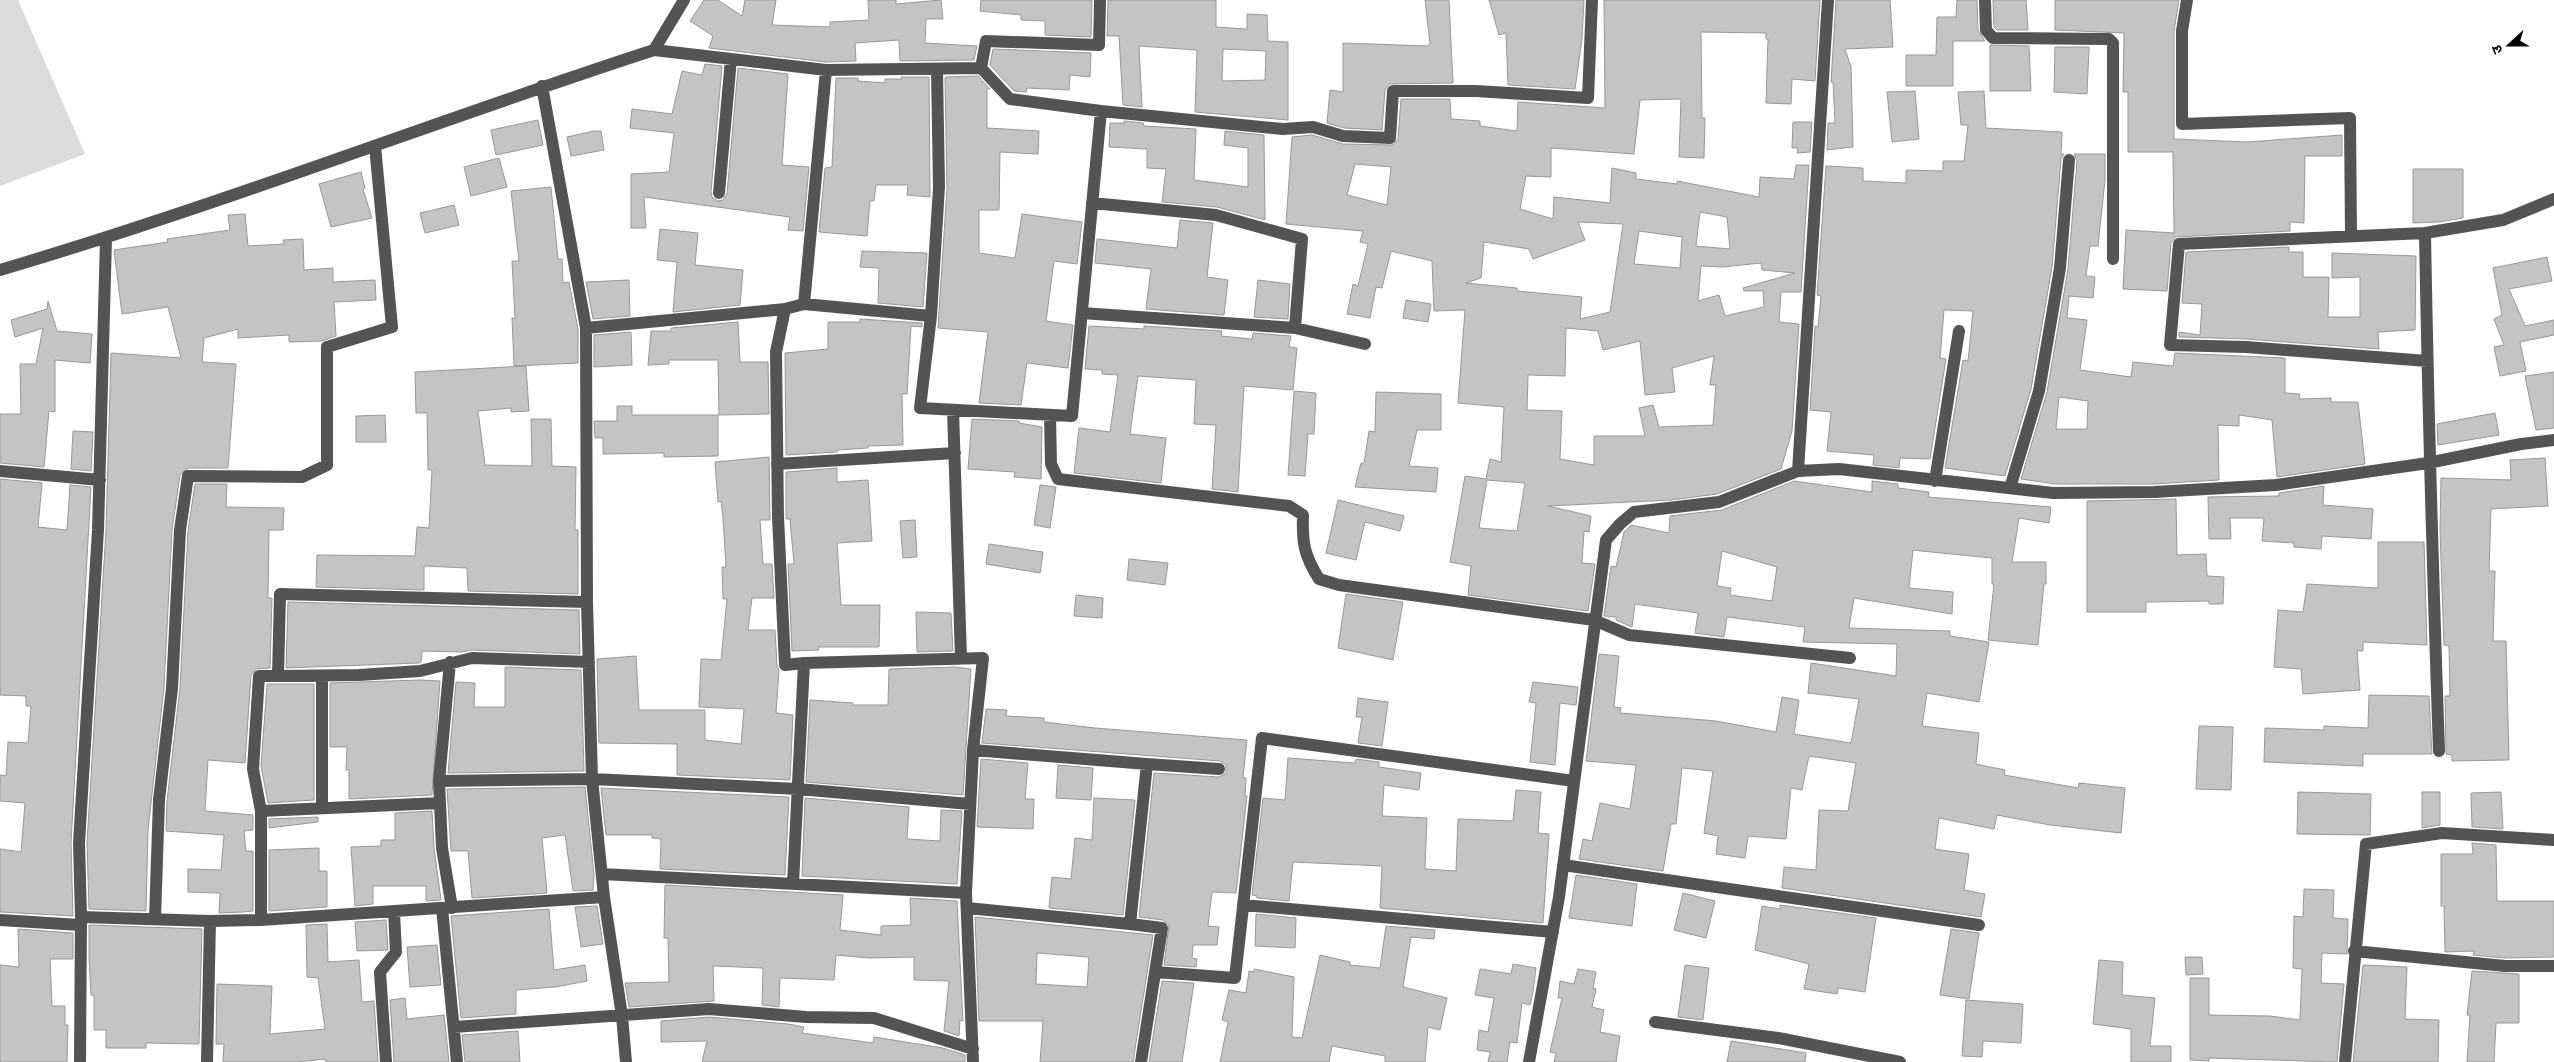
<svg xmlns="http://www.w3.org/2000/svg" width="2554" height="1062" font-family="Barlow,'Noto Sans Devanagari',sans-serif">
	<style>
		.green { fill: #dbdbdb }
		.building { fill: #c4c4c4; stroke: #989898; fill-rule: evenodd }
		.lines { fill: none; stroke-linecap: round; stroke-linejoin: round }
		.minor { stroke: #545454; stroke-width: 12 }
	</style>
	<rect width="100%" height="100%" fill="#fff"/>
	<path class="green" d="M0 0H18L85 154 0 186Z"/>
	<path class="building" d="M704 0H718L742 16 745 0H776L772 25 830 27V22L869 20 868 0H896V4L941 0 943 19H926L925 43 977 46 974 60 900 61 899 40 855 43 856 61 826 62 709 48 713 36 690 21Z
		M981 0H1092L1091 37 1045 35V21L1021 20V15L980 11Z
		M1108 0H1216V27L1247 29V14L1267 15 1268 41 1288 42V120L1195 112 1197 50 1139 46 1142 107 1123 105 1119 36H1107ZM1223 49 1266 51 1265 80 1222 81Z
		M1425 0H1449L1453 83 1389 84 1385 90 1382 130 1344 128 1327 123 1330 90 1343 92V43L1428 46 1430 44Z
		M1489 0H1584L1582 39 1575 89 1508 85 1506 33 1499 35Z
		M1604 0H1820L1815 81 1792 79 1791 104 1766 103 1768 39H1766V33L1701 32 1702 118H1705L1704 158 1679 157 1681 99 1640 100 1634 154 1551 148V177L1526 176 1520 209 1553 219 1554 197 1610 203 1612 168 1636 173V179L1677 184V181L1759 197 1760 177 1794 179 1796 165H1809L1801 292H1781L1779 322 1799 324 1792 431 1781 469 1717 494 1671 500 1548 506 1591 516 1589 532 1584 531 1582 563 1595 564 1588 611 1468 595 1471 566 1450 562 1465 476 1486 479 1490 459 1501 462 1504 407 1458 403 1465 310 1434 311 1432 261 1391 251 1382 288 1376 287 1370 318 1347 314 1353 284 1358 286 1368 244 1360 242 1363 231 1286 224 1292 137 1312 135 1343 144 1393 145 1398 139 1401 99H1450L1451 119 1480 121V126L1517 131 1518 102 1605 108ZM1355 164 1391 167 1387 205 1347 195ZM1700 212 1727 217 1730 249 1696 246ZM1578 222 1623 224 1610 312 1580 319 1582 297 1517 291V288L1466 283 1481 278 1484 242 1529 249 1533 259 1585 240ZM1639 231 1682 237 1680 268 1634 264ZM1761 263 1762 270 1795 273 1743 288 1744 291H1763L1764 307 1725 316 1719 295 1698 301 1701 266 1723 267ZM1566 328 1598 331 1603 350 1640 341 1645 395 1675 392 1672 368 1714 356 1710 385H1716L1713 425 1659 427 1653 405 1639 408 1645 436H1594V465L1560 459 1562 411 1527 410 1528 375 1565 376ZM1487 480 1525 483 1517 531 1479 528Z
		M1836 0H1890L1893 47 1845 49 1851 67 1853 147 1827 150 1828 123H1835L1833 82H1831Z
		M1957 0H1977L1978 30 1985 41H1953V86H1906V55H1936L1937 17H1956Z
		M1993 0H2026L2028 30H1997L1994 27Z
		M2055 0H2179L2174 31V139L2247 142 2342 135V156H2305L2304 223 2290 222V231L2175 237 2171 243 2167 291 2123 289 2126 230 2174 233 2173 152H2128V92H2123L2124 33 2055 30Z
		M1990 45 2029 46 2031 91H1990Z
		M2055 47H2089L2087 94 2054 92Z
		M993 49 1091 53 1090 77 1070 75 1069 90 1027 88 1026 92 1014 91 990 65Z
		M705 64 722 66 711 192 712 197 718 201 723 200 727 194 738 68 788 74 782 165 809 167 803 231 788 230 790 217 644 197 646 228H631V174L669 172 674 133 630 128 632 109 672 114 682 71 702 75Z
		M978 76 990 89H987V128L1039 131 1038 154 1000 152 999 210H979V253L1015 258 1022 214 1082 222 1077 264 1054 261 1046 321 1073 325 1068 368 1027 363 1021 405 979 403 988 332 938 328 947 188 945 77Z
		M901 77H929L930 197 907 195 908 185H876L874 201H870L867 236 819 232 825 168 832 167 836 78H858V81L885 83V79H902Z
		M1915 91 1919 139 1892 142 1887 92Z
		M1984 91 1986 128 2062 132 2061 154H2064L2061 159 2052 267 2031 389 2005 476 1945 468 1963 360 1968 361 1973 311 1944 310 1940 358 1946 359 1930 459 1900 458 1899 468 1873 465 1874 455 1827 451 1831 412 1810 410 1815 326 1818 327 1821 296 1817 295 1826 166 1863 168V181L1906 183V170L1943 171V161H1964L1968 125H1961L1958 92Z
		M538 120 543 145 496 155 491 130Z
		M1124 121 1143 123 1144 126 1196 129 1194 180 1248 187V148L1224 145 1225 131 1264 135 1265 220 1217 207 1162 202 1166 169 1147 168V149L1109 147 1110 123H1125Z
		M1793 122H1812L1810 152 1797 153 1798 148H1792Z
		M594 131H601L604 150 571 156 567 137Z
		M2074 154H2105V180L2098 246H2090L2086 276 2095 277 2093 298 2069 296 2067 318 2087 320 2080 370 2131 377 2133 362 2173 366 2175 353 2285 358V393L2300 394 2299 399 2331 398V402H2358L2365 464 2277 477 2272 420 2239 415V426L2218 425 2219 480 2154 484H2056L2021 479 2047 392 2068 269 2077 161ZM2059 397 2088 401 2087 429H2056Z
		M499 158 507 187 471 196 464 167Z
		M2413 169H2463V218L2439 222 2413 223Z
		M361 172 365 188 363 189 372 218 331 227 319 184Z
		M551 187 558 259H562L563 283 569 282 578 329V363L514 366 512 318H515L512 261H519L511 191Z
		M454 205 459 225 425 233 420 213Z
		M245 214 248 246 284 244 283 240 303 239 304 270 333 268V282L375 280 376 300 334 302 336 336 322 341 289 342V335L238 338V329L204 338 202 362 236 364 228 468H188L180 475 172 530 164 687 148 830 146 911 89 909 87 843 106 530 111 353 181 358 168 307 122 314 114 250 168 242 167 239 230 230 228 215Z
		M1180 220 1213 223 1207 277 1228 280 1224 315 1146 309 1151 269 1095 263 1097 239 1177 248Z
		M660 229 698 233 695 265 743 270 740 305 673 312 677 262 657 260Z
		M2289 247V252H2303V277H2329L2328 317H2360V277L2332 278V253L2416 256 2415 330 2378 332 2379 349 2246 339 2179 337V332L2200 335 2202 304 2182 303 2186 252Z
		M862 251 927 253 923 307 878 303 879 268 860 267Z
		M2547 257 2552 281 2509 289 2525 326 2554 320V335L2520 342 2526 371 2500 376 2494 347 2504 345 2494 319 2502 315 2493 268Z
		M629 280 630 316 593 319 586 282Z
		M1258 280 1290 284 1288 319 1254 317Z
		M1406 300 1431 304 1428 322 1403 318Z
		M48 301 57 331 92 334 90 363 55 360V412L49 411 44 467 0 463V414H21L20 364H36L43 328 15 337 11 320 47 309Z
		M860 319 922 323V327L911 326 907 394H902L903 445 868 446V448L837 450V452L786 455 785 353 828 349V322H860Z
		M738 322 740 362H768L769 414 719 415 718 360H669V364L648 365 651 331H671V328Z
		M1089 326 1144 329V326L1222 331 1221 336 1252 339 1253 333 1291 336 1289 347 1297 348 1293 390 1244 386 1238 492 1212 489 1216 425 1194 424 1196 380 1138 376 1130 434 1166 438 1161 483 1074 473 1079 428 1110 432 1118 375 1102 374V370L1085 369Z
		M631 332 632 365 594 367V335Z
		M526 366 529 411 511 412V408L478 411 485 465 532 466 531 419H551L552 466 576 467 575 530H578V594L468 591 467 568 424 566V590L316 587 317 555 415 556 417 527 429 528 432 470H428L427 413H416L415 372Z
		M2554 372V428L2536 430 2525 376Z
		M1294 391 1316 393 1314 434H1308L1305 476 1288 475Z
		M1376 392 1441 394V430H1417L1409 466 1438 468 1436 492 1355 487 1361 463H1364L1369 431 1375 432Z
		M617 406H632V415H718V456L664 457V453L603 454V438H595L594 421H617Z
		M2495 413 2499 435 2438 445 2437 424Z
		M385 415 386 442H356V416Z
		M972 419 1019 421V423L1042 427 1041 479 1014 477 1015 472 968 469Z
		M73 431 93 432 91 471 71 469Z
		M769 457 770 520H760L763 564H772L774 598H752L748 630H775L777 665 779 671 776 713 793 715 790 780 677 775V744L599 743 597 659 636 656 639 710H705V740L741 744 744 709 699 707 701 659 721 660 727 599H723L722 567H726L723 518 721 501 718 502 715 462Z
		M2545 458 2548 506 2491 509 2489 571H2495L2493 641H2506L2509 760 2452 761V755L2446 754 2445 696H2450L2449 646 2444 645 2440 530 2441 478 2511 480 2510 460Z
		M837 468V482L868 480 872 541 837 543 841 605H880L879 647H818L819 650 792 651 788 564H794L790 519H786V472Z
		M0 479 42 483 38 527 67 530 70 485 91 487 71 843 73 916 0 912V849L21 852 25 803 0 801V775L6 776 8 742 28 743 31 706H26V696L0 695Z
		M1794 481 1872 492V481L1898 484V488L1929 492 1928 497 2051 507 2049 523 2019 518 2012 562H2046V584H2044L2038 645 1988 640 1994 584H1992V558L1921 551 1913 550 1909 588 1953 592 1952 614 1854 598 1849 628 1950 631V636L1989 642 1979 702 1927 693 1922 726 1979 733 1976 764 2005 770 2004 775 2078 788 2079 783 2125 788 2121 833 2050 825 1997 815 1994 829 1939 818 1935 849 1969 854 1964 890 1985 894 1981 917 1782 888 1784 867 1816 870 1819 810 1848 811 1856 763 1809 756 1802 790 1791 788 1786 839 1748 836 1745 858 1716 854 1718 836 1704 833 1713 771 1682 768 1676 824H1671L1663 871 1579 859 1583 839 1592 841 1600 803 1630 809 1636 765 1586 761 1599 654 1619 656 1614 707 1621 708 1620 713 1716 721 1776 732 1782 697 1799 700 1794 734 1851 743 1859 699 1808 693 1811 663 1896 676 1897 644 1803 642 1805 627 1727 617 1724 637 1709 635 1695 633 1698 613 1635 604 1632 627 1616 620V617L1604 616 1611 566 1616 567 1624 532 1631 525 1669 533 1670 516 1722 510ZM1722 551 1777 567 1772 601 1730 595 1731 588 1717 586Z
		M195 484H227L226 507 284 508 283 530H269L268 598H272L270 668 256 669 251 675 245 763 208 760 205 811 253 815V830L244 831 246 851H253V911L243 912 219 913 220 893 188 892V869L221 870 224 835 166 831 167 801 180 688 188 531Z
		M1040 485 1056 487 1050 528 1034 525Z
		M2324 486 2323 505 2373 509 2371 539 2322 536 2321 549 2294 547V543L2262 541 2264 518H2230L2231 539H2209L2208 497 2279 496V493Z
		M2176 499 2177 555 2206 554 2207 576 2224 577 2223 604H2209V601L2146 602V612H2087V501Z
		M1338 500 1404 516 1400 531 1365 522 1356 560 1326 553Z
		M915 520 917 557 903 558 900 521Z
		M2378 542H2424L2427 645 2363 642V651H2357L2360 690 2303 694 2301 669 2274 667 2278 610 2303 612 2307 584 2378 588Z
		M989 544 1043 552 1040 573 986 564Z
		M1129 559 1168 563 1165 585 1127 580Z
		M1346 594 1403 602 1393 660 1338 648Z
		M1076 595 1103 598 1102 618 1074 616Z
		M288 602 579 610 580 654 472 650 462 652 422 651 421 662 419 663 286 668Z
		M916 612 951 613 953 651 917 652Z
		M505 667 581 670 584 771 448 773 456 682 475 683 474 707H505Z
		M955 667 971 669 963 795 806 782 810 700 853 703V705H888L889 669Z
		M420 680 440 681 432 795 349 799V770H346L347 747H330V683Z
		M1533 682 1578 687 1576 705 1560 703 1555 765 1530 762 1536 703 1529 702Z
		M267 684H314V800L268 803 261 766Z
		M2369 695 2429 696 2432 754H2363V766L2264 762 2265 728 2324 730V726L2368 728Z
		M1358 698 1388 702 1382 746 1358 743 1362 717H1356Z
		M986 709 1007 710 1006 716 1044 718V722L1095 728 1247 740 1243 777 1246 778 1245 796H1247L1236 893 1212 892 1208 926 1219 927 1217 945H1193L1192 958 1197 959 1196 967 1164 965 1169 925 1163 920 1139 917 1154 773 1219 777 1226 773V765L1220 761 982 743Z
		M2199 726 2233 727 2231 790 2196 789Z
		M1288 758 1355 763 1356 759 1379 762V767L1421 773 1419 790 1384 785 1382 816 1427 818 1425 869 1456 871 1458 819 1513 821 1516 790 1541 792 1538 833 1549 834 1543 923 1380 908 1382 866 1293 862 1289 901 1257 898V896L1252 895 1263 798 1285 800Z
		M981 759 1028 763 1025 799H1034L1033 829 977 827Z
		M1058 765 1093 768 1091 800 1056 798Z
		M585 787 594 875 593 890 573 891 565 835 542 838 547 893 472 898 468 851H451L447 789Z
		M601 788 789 797 785 875 660 869 661 839 652 838V835H606Z
		M2298 792 2371 794 2370 835 2297 834Z
		M2422 792H2440V825L2422 828Z
		M2501 792 2503 829 2472 827 2471 793Z
		M805 798 909 807 907 839 940 841 941 810 962 811 957 884 802 876Z
		M1094 798 1135 800 1123 915 1049 908 1052 877 1071 879 1075 838 1092 840Z
		M432 811 434 848 441 900 426 901V886H373V904L355 906 351 847 381 846V840H395V813Z
		M318 817V822L269 828V819Z
		M2472 843 2496 845 2497 901H2554V957L2505 958 2473 955 2474 951 2445 952 2444 906H2441V854H2473Z
		M319 848V871H327V907L269 911V850Z
		M1576 875 1637 884 1632 926 1569 918Z
		M665 885 843 895 840 930 881 935V926L911 925 910 898 957 901 963 1021 960 1020 959 1036 944 1031 949 981 914 980V957L869 958 836 955 834 980 780 978 779 1007 762 1005 763 968 713 966 714 1001 629 1007 625 983 669 982 668 938H664Z
		M2304 889 2334 890 2333 918 2348 919 2347 954 2322 953 2321 983 2344 984 2337 1062 2209 1058V1061L2190 1060V978H2209V1015L2270 1016 2300 1020 2302 969 2293 968 2294 916 2303 917Z
		M1683 893 1715 901 1706 938 1674 930Z
		M1780 905 1876 918 1865 992 1838 988 1837 994 1804 989 1809 964 1755 950 1762 906 1780 909Z
		M597 906 603 944 581 947 575 907Z
		M549 909 554 970 585 965 587 981 555 987 516 990V1014L461 1018 451 916Z
		M1256 914 1296 918 1295 948 1255 946Z
		M975 917 1153 935 1133 1062H1040L1043 1021H979ZM1037 953 1089 957 1087 987 1036 984Z
		M386 920 388 950 357 951 355 922Z
		M327 924 328 962 359 960 362 1002 374 1001 378 1062H326L325 1059 297 1062H223L224 1044H216L217 984 272 986 270 1034 325 1029 318 978 307 977 306 925Z
		M89 925 202 929 199 1044 146 1043V1048H106V1030H94V995H91L89 959Z
		M1386 926 1435 930 1434 939 1411 937 1403 987 1447 998 1440 1030 1428 1027 1425 1062H1385V1056L1332 1046 1329 1062H1220L1228 1022 1222 1020 1229 990 1246 993 1249 971 1254 972V969L1294 977 1292 1037 1302 1038 1320 955 1350 962V965L1380 968Z
		M18 929 73 933V959H50L52 1006H65V1025H68L67 1062H0V965L19 967Z
		M1951 929 1979 933 1969 999 1940 995Z
		M437 945 441 985 410 987 407 947Z
		M2185 957H2202L2203 974 2186 975Z
		M2099 960 2123 962 2122 995 2155 998 2150 1046H2171V1062H2131V1029L2093 1024Z
		M1513 964 1536 968 1533 992 1530 1005 1522 1003 1517 1043 1510 1042 1507 1062H1488L1490 1052 1477 1050 1479 1030 1488 1032 1494 998 1475 995 1480 969 1511 974Z
		M1685 965 1709 968 1703 1020 1678 1017Z
		M2363 965 2407 967 2405 1019 2439 1020 2438 1062H2353Z
		M1578 969 1596 972 1593 988 1596 989 1592 1007 1604 1010 1600 1032 1620 1036 1616 1062H1554L1556 1053 1550 1052 1562 998H1558L1560 981 1574 984Z
		M2472 971 2519 974V1023H2496L2494 1062H2467L2470 1015H2467Z
		M1162 981 1194 983 1182 1062H1149Z
		M405 998 407 1019 444 1015 449 1062H394L390 1000Z
		M1966 1000 2023 1004 2021 1043 1983 1041 1982 1057 1962 1056Z
		M709 1017 788 1024 804 1027 802 1033 873 1043 874 1037 943 1048 965 1055V1062H702L707 1041 661 1042V1021Z
		M518 1031 520 1062H465L462 1035Z
		M1731 1041 1806 1053 1805 1062H1727Z"/>
	<g class="lines">
		<path class="minor" d="M1985 0 1986 30 1993 38 2104 39H2109L2113 43V259
			M2187 0 2182 31V124L2350 118 2351 235
			M654 50 826 70 981 68 1010 99 1101 111 1283 129 1313 127 1343 136 1390 138 1393 91H1476L1588 98 1592 0
			M981 68 986 41 1099 45 1100 0
			M937 70 939 187 931 316 920 408 1072 416 1101 111
			M542 86 586 328 587 602 592 779 604 897 622 1016 626 1062
			M719 193 731 59
			M1092 203 1216 215 1302 239 1295 328 1365 344
			M2425 233 2503 220 2554 199
			M0 270C221 205 435 121 654 50L684 0
			M804 304 931 316
			M1082 313 1295 328
			M586 328 785 309
			M2427 361 2246 347 2170 345 2179 244 2425 233C2428 406 2433 578 2439 751
			M953 410 961 658
			M1050 415 1051 464 1058 479 1289 506 1303 515C1302 543 1304 555 1319 579L1339 585 1594 620 1629 635 1850 658
			M777 464 955 453
			M0 471 100 480
			M1798 471 1828 0
			M1935 481 1959 331
			M2010 488 2039 391 2060 268 2069 160
			M450 662 439 781 592 779 798 789 970 804
			M804 663 785 665 778 517 776 352 785 309 804 304 826 70
			M278 676 359 675 420 671 472 658 589 662
			M322 676V808
			M973 750 1147 764 1130 924 1162 928 1141 1062
			M1147 764 1219 769
			M439 781 442 848 452 908
			M261 811 440 803
			M1563 865 1979 925
			M602 874 966 893
			M793 884 804 663 983 658 973 750 966 893 973 1062
			M1243 905 1553 932
			M442 908 457 1062
			M967 908 1130 924
			M81 917 210 921 261 920 604 897
			M155 918 159 800 172 688 180 530 188 476 302 477 327 465V347L392 327 375 146
			M0 920 80 925
			M261 920V811L253 769 259 676H278L280 594 587 602
			M2354 951 2505 966H2554
			M1155 972 1235 978 1262 738 1574 781
			M1655 1022 1778 1038 1900 1062
			M454 1027 709 1009 806 1017 874 1018 973 1049
			M80 1062 81 917 79 843 98 530 106 239
			M207 1062 210 921
			M386 1062 380 972 396 952 394 912
			M1529 1062 1559 897 1606 540 1620 524 1634 512 1719 502 1798 471 1839 469 2053 493 2154 492 2276 485 2428 463 2521 444 2554 440
			M2345 1062 2366 844 2442 833 2554 840"/>
	</g>
	<g transform="translate(2509 45) rotate(249)" stroke="#ffffff" stroke-width="4" paint-order="stroke">
	<path d="M0-4L9 19L0 12L-9 19Z" fill="#000000"/>
	<text y="-8" font-size="14" font-weight="bold" text-anchor="middle" fill="#000000">उ</text>
	</g>
</svg>
